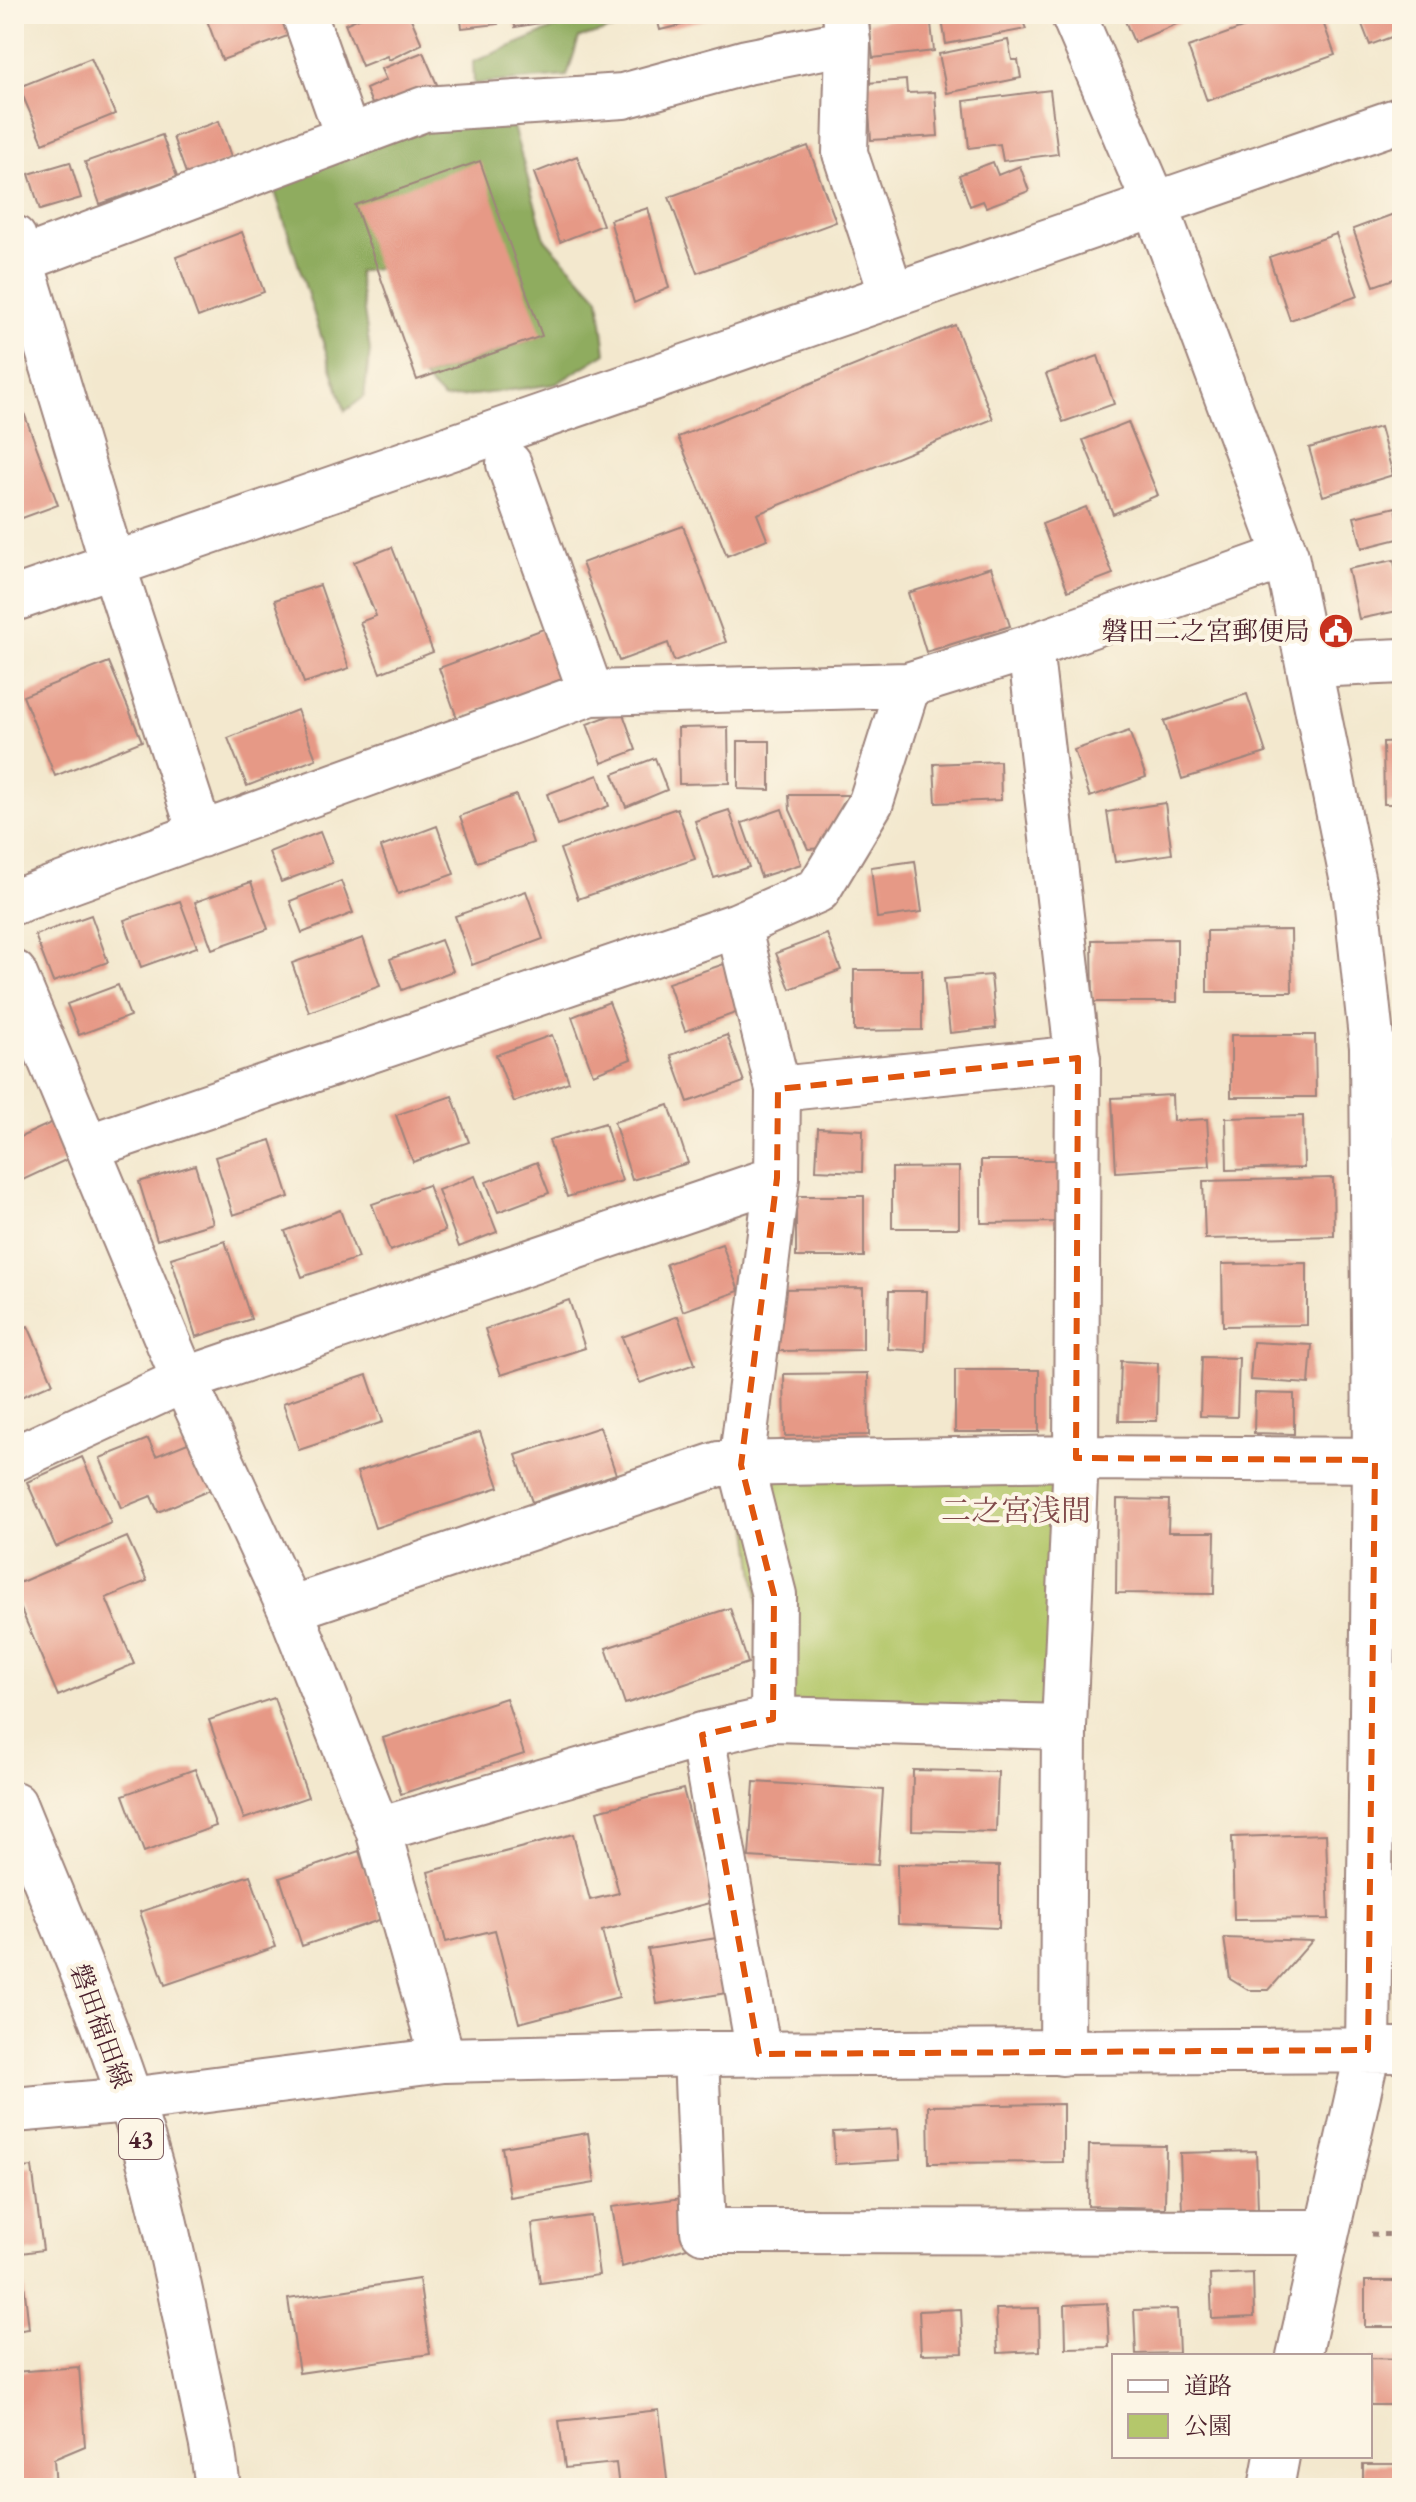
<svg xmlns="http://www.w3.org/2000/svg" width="1416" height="2502" font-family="'EB Garamond','Noto Serif JP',serif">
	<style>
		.green { fill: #b4c76b; stroke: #7f734b; stroke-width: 2 }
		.forest { fill: #8fac5f; stroke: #6c6645; stroke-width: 2 }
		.building { fill: #e69986 }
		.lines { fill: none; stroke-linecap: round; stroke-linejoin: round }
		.minor-casing { stroke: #9e847c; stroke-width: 48 }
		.major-casing { stroke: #9e847c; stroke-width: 48 }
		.path { stroke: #9e847c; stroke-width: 5; stroke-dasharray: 6 6; stroke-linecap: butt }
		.minor { stroke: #fff; stroke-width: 44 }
		.major { stroke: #fff; stroke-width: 44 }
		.marked { fill: none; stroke: #e0560e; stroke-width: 6; stroke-dasharray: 16 10; stroke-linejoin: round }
		.labels { text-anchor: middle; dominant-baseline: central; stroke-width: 8; stroke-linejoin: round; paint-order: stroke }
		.shield { fill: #fcf5e5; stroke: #7f5f63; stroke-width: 2 }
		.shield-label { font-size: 24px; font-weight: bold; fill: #4a1f2b }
		.poi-label { font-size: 26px; fill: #4a1f2b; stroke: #fcf5e5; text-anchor: end }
		.street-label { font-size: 26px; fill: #4a1f2b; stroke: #fcf5e5 }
		.quarter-label { font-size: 30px; fill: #814a4b; stroke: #fcf5e5 }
	</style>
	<rect width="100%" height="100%" fill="#fcf5e5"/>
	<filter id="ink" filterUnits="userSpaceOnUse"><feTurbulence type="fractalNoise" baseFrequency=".0125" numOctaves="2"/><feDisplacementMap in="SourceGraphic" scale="16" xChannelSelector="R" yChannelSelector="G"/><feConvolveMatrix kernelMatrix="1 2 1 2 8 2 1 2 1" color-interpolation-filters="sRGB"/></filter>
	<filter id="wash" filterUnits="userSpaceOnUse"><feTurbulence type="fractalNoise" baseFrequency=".006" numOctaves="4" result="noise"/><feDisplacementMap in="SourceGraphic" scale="32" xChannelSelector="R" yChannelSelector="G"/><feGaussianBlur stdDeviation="1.8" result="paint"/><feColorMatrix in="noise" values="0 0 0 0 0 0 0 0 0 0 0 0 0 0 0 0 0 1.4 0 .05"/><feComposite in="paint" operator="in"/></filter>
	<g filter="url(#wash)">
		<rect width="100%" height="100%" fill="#f3e8ce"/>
		<path class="green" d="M741 1465 1075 1470 1064 1727 773 1719Z"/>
		<path class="forest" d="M580 14H636L637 23 579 38 567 76 474 84 473 62 579 18Z
			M510 116 545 239 599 298 606 353 556 384 444 399 423 378 541 336 438 255 358 272 370 351 364 397 345 411 272 182 380 135Z"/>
		<g id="blocks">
			<path class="building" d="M208 14H286L293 34 222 60 205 15Z
				M368 14H409L422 44 389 60 387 56 362 66 345 24Z
				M460 14H496L498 24 462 28Z
				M513 14H544L546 22 515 27Z
				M656 14H725V15L660 30Z
				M941 14H1020L1026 29 946 44Z
				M1122 14H1184L1186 20 1134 42Z
				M1282 14H1320L1335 55 1207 101 1188 47Z
				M1358 14H1402V33L1370 45Z
				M930 15 934 51 873 58 869 22Z
				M1008 40 1012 60H1018L1021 78 947 93 939 54Z
				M423 52 442 96 379 121 366 89 386 80 381 69Z
				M91 58 115 114 43 143 19 87Z
				M906 80 907 93 935 92 938 136 871 140 867 83Z
				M1050 90 1058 154 1003 161 1000 144 969 148 964 101Z
				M219 121 232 160 187 176 173 137Z
				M162 135 177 177 100 204 85 162Z
				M808 146 836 222 697 273 669 197Z
				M577 156 603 225 560 242 534 173Z
				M480 161 542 336 417 380 355 205Z
				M70 162 81 198 40 210 29 174Z
				M993 162 998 175 1020 166 1029 191 986 207 983 201 970 206 959 175Z
				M648 208 669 288 634 303 610 220Z
				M1402 211V276L1374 286 1353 229Z
				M242 232 264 292 198 317 176 257Z
				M1336 234 1358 296 1290 320 1269 257Z
				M955 325 993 419 757 514 767 539 727 556 678 437Z
				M1098 356 1114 404 1063 422 1046 374Z
				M14 386 58 505 14 521Z
				M1128 422 1158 495 1113 514 1083 440Z
				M1380 427 1393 475 1323 496 1309 448Z
				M1086 507 1113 574 1068 591 1042 524Z
				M1396 507 1402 538 1362 548 1354 517Z
				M683 526 726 642 674 661 668 643 619 661 582 563Z
				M392 547 433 652 380 673 360 622 376 616 354 562Z
				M1394 560 1402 610 1359 619 1348 569Z
				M991 567 1010 626 926 652 908 593Z
				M320 585 349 668 304 683 275 600Z
				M546 628 565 678 457 718 439 668Z
				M109 662 142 741 55 776 23 696Z
				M1247 694 1266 753 1182 779 1164 721Z
				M297 710 316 759 247 786 228 738Z
				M622 711 636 750 602 763 587 724Z
				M728 727 729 783 679 784 678 728Z
				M1129 731 1146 777 1090 797 1074 750Z
				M738 741H770V790L738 789Z
				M1402 741V804H1384L1383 742Z
				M655 758 667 790 626 807 613 774Z
				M1000 761 1001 800 936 803 934 764Z
				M598 775 609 806 558 825 547 794Z
				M516 795 533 843 477 862 460 816Z
				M789 795H848L824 848 808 849 790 810Z
				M1165 803 1172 854 1115 862 1107 812Z
				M677 808 695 859 578 899 560 849Z
				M782 809 801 864 761 877 742 823Z
				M729 810 749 867 714 878 695 821Z
				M437 826 454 874 398 894 381 847Z
				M320 832 332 863 281 882 269 852Z
				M915 861 922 912 877 918 871 867Z
				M341 881 353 913 302 933 290 901Z
				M251 882 268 929 212 949 195 902Z
				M526 891 543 939 472 965 455 916Z
				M180 901 197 947 141 967 124 920Z
				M91 915 108 962 53 982 35 935Z
				M1291 930 1292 992H1207V931Z
				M827 934 841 970 790 989 776 953Z
				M363 938 380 986 309 1012 292 963Z
				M1177 939V1002H1093L1092 940Z
				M441 940 453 971 402 990 390 959Z
				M724 964 741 1011 685 1031 668 983Z
				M854 970H922V1030L854 1031Z
				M991 975 996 1028 950 1033 944 979Z
				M118 985 130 1016 79 1035 67 1004Z
				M609 1002 631 1059 593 1074 572 1017Z
				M552 1035 569 1082 514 1102 496 1055Z
				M727 1035 744 1082 688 1102 671 1055Z
				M1231 1035H1315L1316 1097H1231Z
				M1172 1095 1173 1121 1207 1119 1210 1166 1116 1172 1112 1098Z
				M452 1096 469 1142 413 1162 396 1115Z
				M669 1105 688 1163 632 1180 614 1122Z
				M1303 1116 1304 1168 1227 1170 1226 1118Z
				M53 1122 70 1158 14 1184V1140Z
				M605 1123 622 1181 567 1197 549 1140Z
				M818 1128 863 1130 862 1172 816 1170Z
				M271 1140 289 1197 233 1215 215 1157Z
				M981 1160H1065L1066 1222 981 1223Z
				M537 1162 549 1193 498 1212 486 1182Z
				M195 1165 213 1223 157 1240 139 1182Z
				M959 1167V1228H892V1168Z
				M475 1176 497 1232 459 1247 438 1190Z
				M1333 1178 1334 1236 1205 1239 1203 1181Z
				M428 1185 445 1231 390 1251 372 1204Z
				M796 1196H864V1257H796Z
				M340 1210 358 1258 302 1277 285 1231Z
				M225 1241 251 1319 196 1337 171 1258Z
				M722 1244 739 1291 683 1311 666 1264Z
				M1307 1263V1325L1223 1326 1222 1264Z
				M863 1288V1350L779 1351 778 1289Z
				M889 1291H927L925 1351 888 1349Z
				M569 1300 585 1348 501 1375 485 1329Z
				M678 1316 695 1364 640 1383 622 1337Z
				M28 1326 53 1383 14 1400V1332Z
				M1253 1342 1312 1345 1309 1384 1250 1380Z
				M1202 1357 1239 1358 1237 1417 1200 1416Z
				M1121 1361 1158 1363 1157 1421H1119Z
				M955 1370H1039V1432H955Z
				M868 1373 869 1435 785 1436 784 1374Z
				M367 1375 383 1422 299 1450 283 1403Z
				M1255 1393 1294 1394V1434L1254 1433Z
				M600 1427 616 1474 532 1502 516 1455Z
				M480 1432 499 1487 375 1528 357 1472Z
				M148 1439 156 1456 195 1440 215 1488 158 1512 151 1496 121 1508 100 1458Z
				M82 1457 111 1523 56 1547 27 1482Z
				M1117 1499 1169 1500 1168 1532H1215L1214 1594 1116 1593Z
				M127 1537 147 1581 106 1598 134 1664 58 1696 14 1593V1585Z
				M730 1608 748 1663 625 1704 606 1648Z
				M274 1698 308 1797 244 1819 209 1720Z
				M506 1698 524 1754 401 1794 383 1738Z
				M195 1769 216 1826 144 1852 123 1795Z
				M913 1770 998 1772 996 1832 912 1830Z
				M754 1782 883 1790 878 1865 749 1857Z
				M683 1789 713 1902 602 1931 619 1997 519 2023 495 1930 446 1942 428 1872 573 1834 590 1900 619 1893 597 1811Z
				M1326 1834 1329 1919 1234 1920 1232 1837Z
				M359 1851 382 1919 302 1946 280 1878Z
				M897 1864 999 1866V1928L898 1924Z
				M250 1875 276 1947 165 1985 140 1912Z
				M717 1938 727 1993 657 2004 648 1949Z
				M1224 1938 1312 1941 1269 1990H1248L1230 1979Z
				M1063 2104V2162L929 2163 928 2106Z
				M898 2129 900 2160 835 2164 833 2132Z
				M588 2133 595 2183 510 2197 502 2147Z
				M1089 2145 1166 2146 1165 2208 1088 2206Z
				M1256 2151 1258 2209 1182 2211 1180 2153Z
				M32 2167 43 2250 14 2254V2169Z
				M682 2198 687 2248 622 2267 612 2207Z
				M591 2216 599 2275 540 2283 532 2224Z
				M1253 2273 1254 2317 1212 2319 1210 2275Z
				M14 2275H23L29 2329 14 2331Z
				M419 2279 430 2354 299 2373 288 2299Z
				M1365 2281H1402V2327H1365Z
				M1107 2303 1109 2347 1066 2348 1065 2305Z
				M1039 2308 1040 2351 998 2353 996 2309Z
				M961 2309 963 2353 921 2354 919 2311Z
				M1177 2309 1179 2353 1136 2354 1134 2310Z
				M1370 2358 1402 2359V2405H1370Z
				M79 2367 85 2446 54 2459 56 2488H14V2372Z
				M659 2410 668 2488H619L616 2463 565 2468 559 2421Z
				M1363 2464H1402V2488H1363Z
				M1167 2483V2488H1060V2484Z"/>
		</g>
	</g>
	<g filter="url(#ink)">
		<use href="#blocks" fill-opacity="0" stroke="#9e847c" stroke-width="2"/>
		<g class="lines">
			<g class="minor-casing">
				<path id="minor" d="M304 14 348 138
					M845 14 848 42 845 153 892 295
					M1073 14 1155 204 1286 556 1356 897 1372 1047 1375 1460 1368 2050 1299 2356
					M14 238 113 565 201 835
					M21 260 424 109 623 96 747 62 848 42
					M509 464 591 693
					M14 599 1402 119
					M1030 647 1078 1063 1076 1458 1064 1727 1062 2053
					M1311 665 1402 661
					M14 902 591 693 908 685 1030 647 1286 556
					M738 925 778 1089 777 1178 741 1465 774 1595 773 1719
					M14 973 184 1380 290 1609 378 1830 443 2060
					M778 1089 1078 1058
					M87 1147 738 925 818 890 871 802 908 685
					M14 1459 184 1380 777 1178
					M290 1609 719 1464 1076 1458 1402 1460
					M702 1735 759 2054
					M378 1830 702 1735 773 1719 1064 1727
					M696 2054 703 2231 1327 2232
					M14 2110 129 2100 443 2060 696 2054 1402 2050
					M1271 2488 1277 2456"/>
			</g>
			<g class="major-casing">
				<path id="major" d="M14 1804C63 1926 120 2051 154 2179 177 2267 193 2357 212 2445L218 2488"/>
			</g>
			<path class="path" d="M1371 2234 1402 2235"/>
			<use href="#minor" class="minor"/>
			<use href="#major" class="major"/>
		</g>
	</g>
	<path class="marked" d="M1078 1058 1076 1458 1375 1460 1368 2050 759 2054 702 1735 773 1719 774 1595 741 1465 777 1178 778 1089Z"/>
	<defs>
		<g id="civic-disc" transform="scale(1.8)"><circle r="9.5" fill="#c8321e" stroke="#fcf5e5"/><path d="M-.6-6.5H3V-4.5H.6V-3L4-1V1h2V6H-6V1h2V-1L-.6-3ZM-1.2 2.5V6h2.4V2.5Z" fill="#fff"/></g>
	</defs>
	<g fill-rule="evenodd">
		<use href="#civic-disc" x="1336" y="631"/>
	</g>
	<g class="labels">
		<rect class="shield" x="119" y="2119" width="44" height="40" rx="6"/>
		<g class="shield-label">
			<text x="141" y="2139">43</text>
		</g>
		<g class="poi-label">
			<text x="1310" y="631">磐田二之宮郵便局</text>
		</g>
		<g class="street-label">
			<text transform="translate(101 2026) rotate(70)">磐田福田線</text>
		</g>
		<g class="quarter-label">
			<text x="1016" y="1510">二之宮浅間</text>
		</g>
	</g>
	<rect width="1416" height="2502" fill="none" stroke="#fcf5e5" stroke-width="48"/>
	<rect x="1112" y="2354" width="260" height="104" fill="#fcf5e5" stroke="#b59f9b" stroke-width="2"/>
	<rect x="1128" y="2380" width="40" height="12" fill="#ffffff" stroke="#b59f9b" stroke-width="2"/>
	<text x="1184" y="2394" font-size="24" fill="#4a1f2b">道路</text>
	<rect x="1128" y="2414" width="40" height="24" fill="#b4c76b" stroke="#b59f9b" stroke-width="2"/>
	<text x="1184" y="2434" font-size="24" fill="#4a1f2b">公園</text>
</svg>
